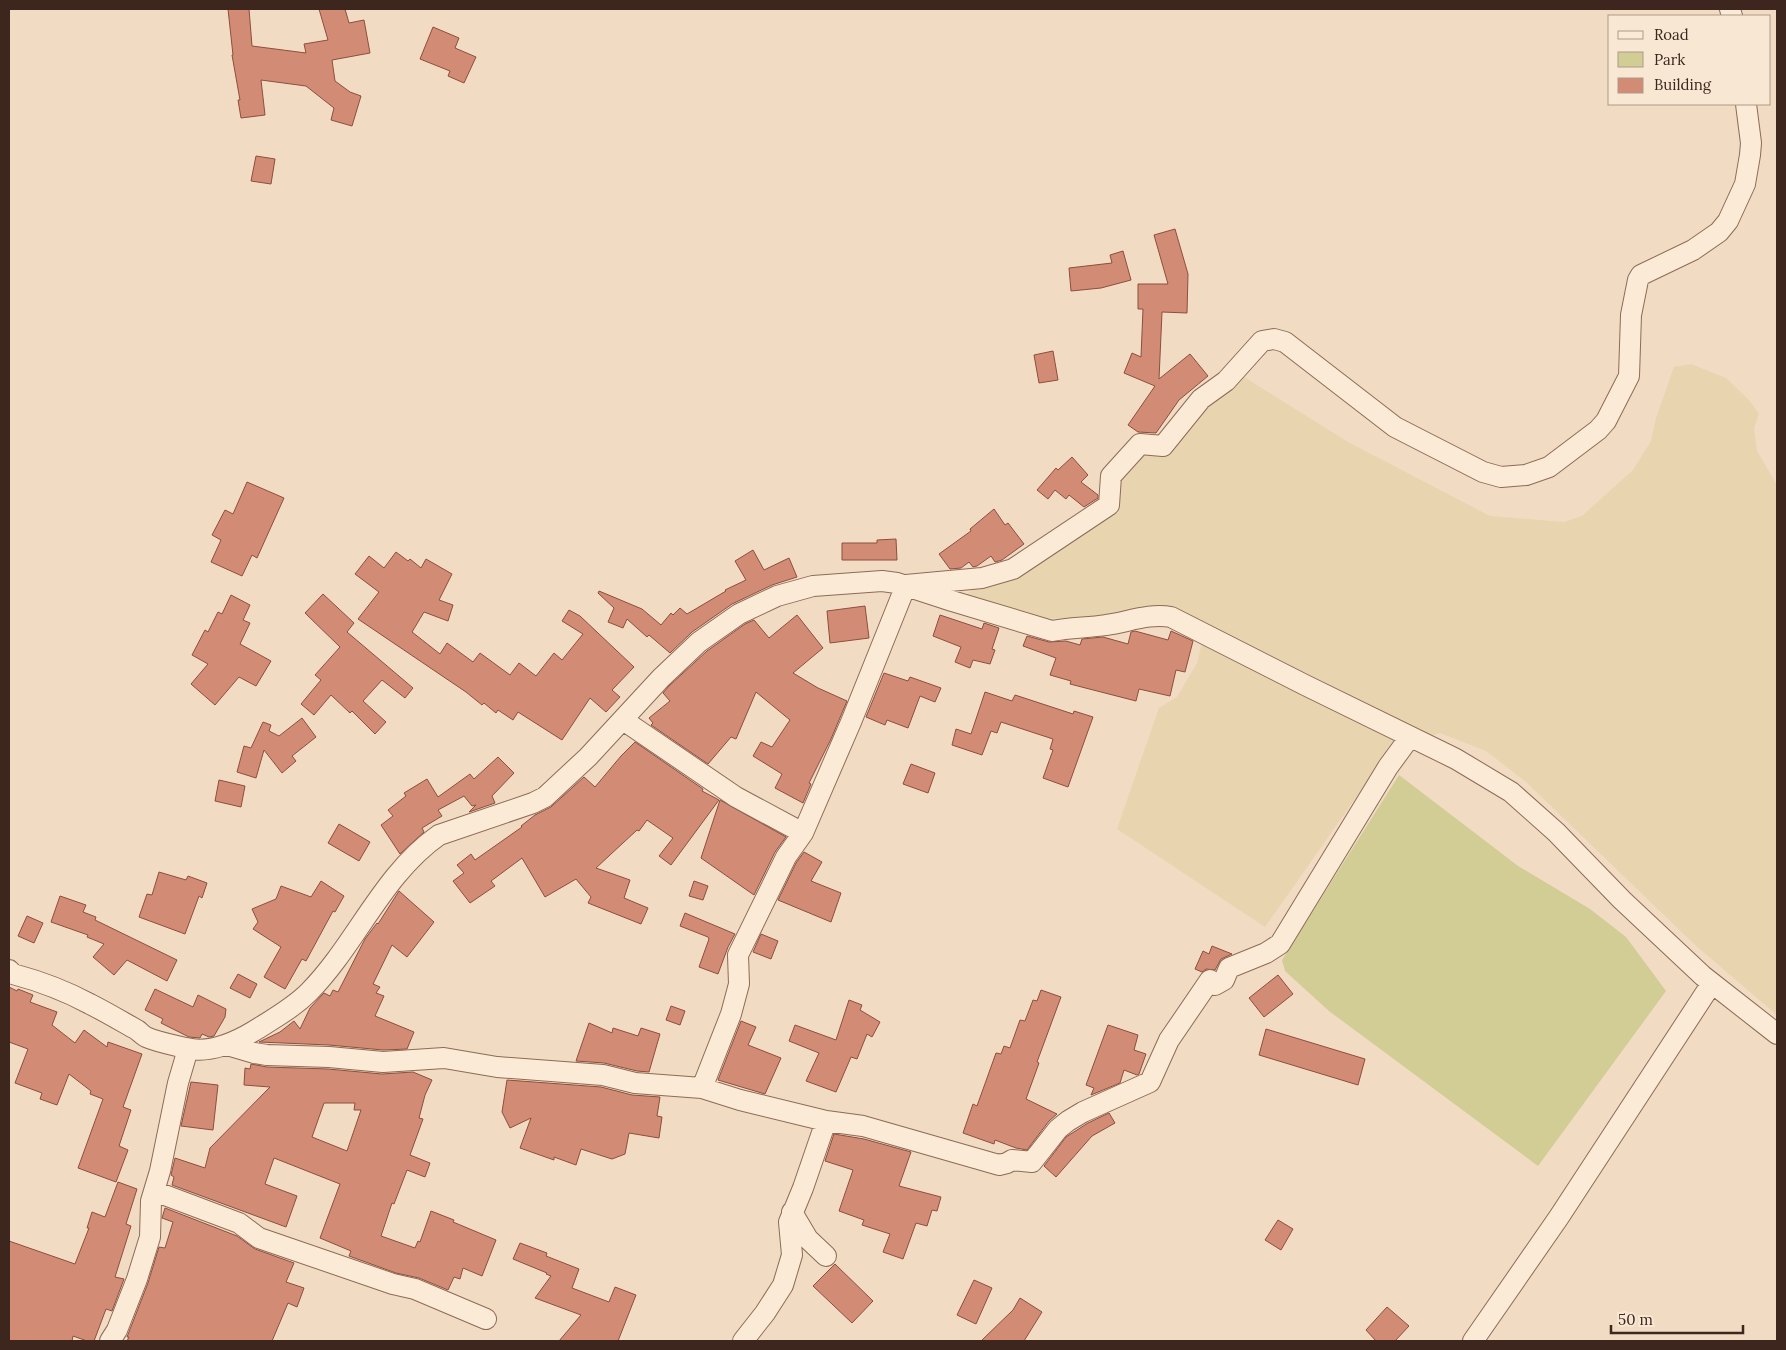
<svg xmlns="http://www.w3.org/2000/svg" width="1786" height="1350" font-family="Lora,serif">
	<style>
		.farmland { fill: #e8d5af }
		.green { fill: #d1cd95 }
		.building { fill: #d28c75; stroke: #8e4e3c; fill-rule: evenodd }
		.lines { fill: none; stroke-linecap: round; stroke-linejoin: round }
		.minor-casing { stroke: #8d6b58; stroke-width: 22 }
		.minor { stroke: #fbead6; stroke-width: 20 }
	</style>
	<rect width="100%" height="100%" fill="#f1dbc2"/>
	<path class="farmland" d="M1691 364 1726 378 1749 400 1759 414 1754 428 1757 451 1777 485V1015L1695 945 1526 782 1486 751 1440 733 1390 749 1265 927 1117 829 1159 708 1177 697 1197 663 1206 627 1168 610 1124 611 1081 619 1042 618 962 597 1056 534 1125 475 1195 397 1241 375 1348 442 1490 516 1564 522 1582 516 1633 470 1651 441 1656 418 1674 367Z"/>
	<path class="green" d="M1399 775 1518 866 1590 909 1626 937 1666 991 1538 1166 1329 1011 1285 971 1282 960Z"/>
	<path class="building" d="M228 9H249L252 46 306 53 304 44 328 40 319 9H345L349 23 364 20 370 53 332 60 335 81 350 92 361 96 352 126 331 120 334 108 306 86 261 80 265 115 241 118 238 100H240L232 55H233Z
		M433 27 459 38 455 48 476 57 464 83 448 76 450 71 420 59Z
		M256 156 275 159 271 184 251 181Z
		M1175 229 1188 274 1187 313 1162 312 1159 379 1190 354 1208 376 1179 400 1156 433 1138 432 1128 425 1155 386 1124 373 1132 353 1141 357 1143 309H1138V284H1168L1154 235Z
		M1123 251 1131 280 1101 288 1071 291 1069 268 1112 263 1110 255Z
		M1053 351 1058 380 1039 383 1034 355Z
		M1072 457 1088 475 1081 482 1098 495V498L1084 507 1069 495 1066 499 1055 490 1048 499 1037 490 1056 468 1058 470Z
		M247 482 284 498 257 558 252 555 242 576 211 562 221 540 212 535 225 510 233 514Z
		M994 509 1005 525 1008 523 1024 544 1002 560 995 562 991 556 977 566 973 567 969 562 961 568 950 569 939 554 971 531 970 529Z
		M896 539 897 560H842V543H877V540Z
		M753 550 764 570 789 558 797 577 772 585 732 604 692 632 670 653 649 635 647 637 627 619 623 628 608 622 614 608 598 593 599 591 642 609 661 625 671 613 673 615 680 608 687 614 726 591 725 590 746 580 735 561Z
		M396 552 408 561 410 559 421 568 426 559 452 574 439 600 453 605 448 621 424 612 412 632 440 654 447 643 473 662 480 653 510 675 519 663 536 676 554 653 562 660 583 634 562 621 569 610 580 616 634 667 612 690 620 697 606 712 590 698 562 740 518 712 513 720 498 710 496 713 484 703 482 705 466 692 358 619 379 592 355 574 369 556 384 568Z
		M323 594 354 623 347 632 413 688 405 698 382 680 363 701 386 722 375 734 352 711 350 713 331 695 314 715 301 704 321 680 315 675 340 647 305 613Z
		M231 595 250 605 243 620 250 623 240 644 271 661 256 686 239 677 215 705 191 684 208 664 192 655 205 630 208 632 218 612 222 614Z
		M865 606 869 638 830 643 827 611Z
		M797 615 823 648 793 673 818 688 847 701 831 739 809 783 811 784 803 803 775 788 782 774 753 756 761 742 772 747 790 720 756 692 736 739 731 737 708 764 651 725 653 723 649 718 670 701 663 693 669 686 707 651 745 624 754 620 769 638Z
		M940 615 982 629 984 623 999 628 992 649 995 650 990 664 973 660 970 668 955 662 961 647 933 636Z
		M1135 631 1168 640 1171 631 1193 641 1185 672 1176 670 1170 696 1139 689 1136 701 1070 684 1071 681 1050 675 1056 658 1023 646 1027 636 1049 642 1066 641 1080 645 1082 639 1103 637 1128 644 1131 632Z
		M884 673 908 681 910 677 941 688 935 702 920 696 908 728 887 720 885 725 866 717Z
		M985 692 1012 701 1015 695 1073 714 1074 711 1093 717 1068 787 1043 778 1053 750 1050 749 1053 739 1001 722 997 733 991 731 982 755 952 745 956 729 971 734Z
		M302 718 316 737 292 756 296 761 282 773 264 750 256 778 237 772 244 746 251 748 263 722 271 725 269 731 279 736Z
		M635 742 703 789 702 791 719 800 671 865 659 856 673 838 647 820 639 831 637 830 596 868 630 880 624 898 648 908 641 924 588 903 591 897 576 879 545 897 522 858 491 881 495 886 470 903 453 881 464 873 457 865 471 854 475 860 522 827 521 826 535 815 551 807 584 777 595 787 621 756Z
		M498 757 514 773 492 796 495 803 469 812 476 805 472 806 464 796 438 810 442 816 422 828 424 832 400 854 381 825 393 816 388 810 406 796 404 793 427 779 438 797 470 774 474 779Z
		M911 764 935 773 928 793 903 784Z
		M219 780 245 786 241 807 215 801Z
		M720 800 786 837 775 852 754 895 701 858Z
		M339 824 370 842 359 861 328 843Z
		M804 852 822 862 811 881 841 893 831 922 778 900 796 863Z
		M159 872 186 880 188 876 207 883 202 898 199 896 185 934 139 917 147 894 152 895Z
		M321 881 344 896 335 912 333 911 306 961 302 959 285 989 264 977 281 947 253 929 258 922 252 909 276 899 281 886 311 897Z
		M694 881 708 886 703 900 689 896Z
		M399 891 434 922 407 957 392 945 373 984 380 987 376 993 384 996 375 1016 414 1032 407 1049 383 1050 329 1045 259 1042 280 1032 294 1021 300 1029 310 1008 324 993 330 996 333 990 338 992 365 939 377 923 378 924Z
		M60 896 86 905 83 912 96 917 95 920 177 960 167 981 127 960 114 975 93 957 104 944 87 937 88 935 51 922Z
		M685 913 735 934 728 947 718 974 699 967 709 939 708 937 680 926Z
		M27 916 43 923 34 943 18 936Z
		M761 934 778 941 771 959 753 952Z
		M1212 946 1232 954 1221 959 1215 970 1206 969 1202 972 1195 969 1203 951 1209 954Z
		M238 974 257 984 250 998 230 988Z
		M1278 975 1293 994 1264 1017 1249 998Z
		M9 987 17 991 18 989 33 995 30 1002 57 1012 52 1025 75 1043 84 1030 107 1047 108 1042 142 1054 123 1107 131 1110 119 1146 128 1150 116 1182 78 1168 103 1099 90 1094 91 1091 69 1074 57 1105 40 1099 42 1093 15 1083 28 1049 9 1042Z
		M155 989 193 1007 198 995 226 1009 225 1017 214 1036 209 1037 202 1034 200 1038 189 1037 161 1023 163 1019 145 1010Z
		M1041 990 1061 997 1037 1062 1039 1063 1026 1099 1057 1114 1049 1121 1027 1150 1016 1148 995 1140 994 1144 963 1133 973 1104 977 1106 996 1053 1001 1054 1004 1046 1010 1048 1020 1020 1025 1021 1033 1000 1037 1001Z
		M849 1000 862 1005 860 1010 880 1022 872 1037 867 1034 857 1059 851 1057 836 1092 806 1081 819 1053 789 1041 795 1025 836 1040Z
		M671 1006 685 1011 680 1025 666 1020Z
		M741 1021 756 1027 748 1045 781 1058 765 1094 718 1080Z
		M589 1023 612 1033 613 1028 638 1036 641 1028 660 1034 649 1072 637 1071 604 1063 576 1061Z
		M1108 1025 1138 1035 1134 1050 1146 1054 1139 1074 1137 1075 1124 1070 1120 1083 1091 1095 1094 1088 1086 1085Z
		M1266 1029 1365 1059 1358 1085 1259 1055Z
		M251 1064 267 1067 328 1069 382 1074 413 1072 432 1080 425 1095 419 1118 423 1119 410 1155 430 1163 425 1177 407 1170 394 1204 392 1203 381 1236 415 1248 418 1241 420 1242 431 1211 454 1220 453 1222 496 1240 482 1276 463 1268 460 1279 454 1277 448 1290 419 1278 396 1273 349 1256 351 1251 320 1238 340 1184 274 1158 265 1184 297 1196 286 1227 172 1185 174 1177 171 1175 175 1158 205 1168 210 1148 270 1087 244 1085 245 1068 250 1069ZM324 1103H355L354 1110H361L347 1151 312 1137Z
		M507 1080 601 1087 632 1095 660 1097 657 1116 662 1117 659 1138 629 1133 625 1154 612 1159 581 1149 576 1165 554 1157V1160L520 1148 531 1118 510 1128 502 1112Z
		M191 1082 218 1085 213 1130 181 1126Z
		M1109 1113 1115 1123 1092 1136 1056 1177 1044 1166 1066 1137 1088 1123Z
		M834 1134 864 1139 911 1152 899 1186 941 1197 937 1211 932 1210 927 1226 916 1223 903 1259 883 1252 890 1234 862 1225 864 1220 839 1211 853 1170 825 1161Z
		M118 1182 137 1189 126 1224 131 1226 115 1277 124 1279 112 1311 106 1309 94 1341H87L73 1336 72 1341H9V1241L75 1264 89 1228H87L92 1212 105 1217Z
		M165 1208 237 1236 255 1249 294 1263 286 1282 304 1288 297 1307 288 1303 272 1341H127L129 1337H127L148 1283 159 1247 165 1248 173 1222 162 1218Z
		M1278 1220 1293 1229 1281 1250 1265 1240Z
		M520 1243 547 1253 546 1256 579 1269 572 1288 609 1302 615 1287 636 1295 618 1341H559L581 1315 535 1298 551 1276 546 1274 547 1273 513 1259Z
		M835 1264 873 1301 852 1323 813 1286Z
		M974 1280 992 1288 976 1324 957 1315Z
		M1020 1298 1042 1312 1024 1341H981L1013 1310Z
		M1387 1307 1409 1326 1395 1341H1376L1366 1330Z"/>
	<g class="lines">
		<g class="minor-casing">
			<path id="minor" d="M1730 9 1732 16
				M623 720 736 797 803 833
				M9 970 13 974C39 981 66 991 90 1004 106 1012 121 1021 137 1030 140 1032 142 1035 146 1037 157 1042 173 1045 186 1048 209 1054 234 1043 254 1031 273 1019 293 1008 309 992 357 943 382 875 439 835L533 803 545 797 588 757 661 678 699 642 739 614 777 596 813 586 882 581 897 583 952 601 1052 631C1070 627 1088 628 1106 625 1128 622 1149 613 1171 617L1305 685 1456 759 1511 792 1556 832 1622 900 1703 976 1777 1034
				M227 1045 254 1053 267 1055 329 1057 383 1062 444 1058 497 1067 603 1075 635 1083 702 1088 740 1100 826 1121 863 1126 999 1165 1007 1163 1012 1160 1032 1162 1058 1129 1068 1121 1083 1112 1150 1082 1169 1040 1210 980 1215 985 1224 980 1229 968 1266 953 1280 944 1388 767 1410 737
				M702 1088 731 1014 739 984 738 955 786 857 803 833 851 722 906 585 982 578 1013 569 1109 505 1111 476 1140 444 1163 446 1201 399 1226 381 1262 341 1274 339 1285 342 1395 427 1483 472 1501 477 1526 475 1549 467 1598 430 1606 421 1629 376 1631 315 1638 280 1641 275 1693 250 1719 232 1728 221 1745 184 1750 155 1751 143 1746 104
				M154 1191 239 1223 259 1238 393 1284 415 1289 486 1319
				M792 1212 808 1239 826 1256
				M110 1341 117 1330 137 1279 150 1237 151 1201 160 1171 178 1083 188 1049
				M743 1341 765 1313 783 1285 792 1255 789 1222 803 1188 826 1121
				M1473 1341 1559 1217 1712 983"/>
		</g>
		<use href="#minor" class="minor"/>
	</g>
	<rect width="1786" height="1350" fill="none" stroke="#3c261d" stroke-width="20"/>
	<rect x="1608" y="15" width="162" height="90" fill="#f8e7d3" stroke="#ad9a8a"/>
	<rect x="1618" y="31" width="25" height="8" fill="#fbead6" stroke="#ad9a8a"/>
	<text x="1654" y="40" font-size="15" fill="#3c261d">Road</text>
	<rect x="1618" y="52" width="25" height="15" fill="#d1cd95" stroke="#ad9a8a"/>
	<text x="1654" y="65" font-size="15" fill="#3c261d">Park</text>
	<rect x="1618" y="78" width="25" height="15" fill="#d28c75" stroke="#ad9a8a"/>
	<text x="1654" y="90" font-size="15" fill="#3c261d">Building</text>
	<path d="M1611 1325v8h132v-8" fill="none" stroke="#3c261d" stroke-width="2.5"/>
	<text x="1618" y="1325" font-size="15" fill="#3c261d" stroke="#f8e7d3" stroke-width="4" paint-order="stroke">50 m</text>
</svg>
